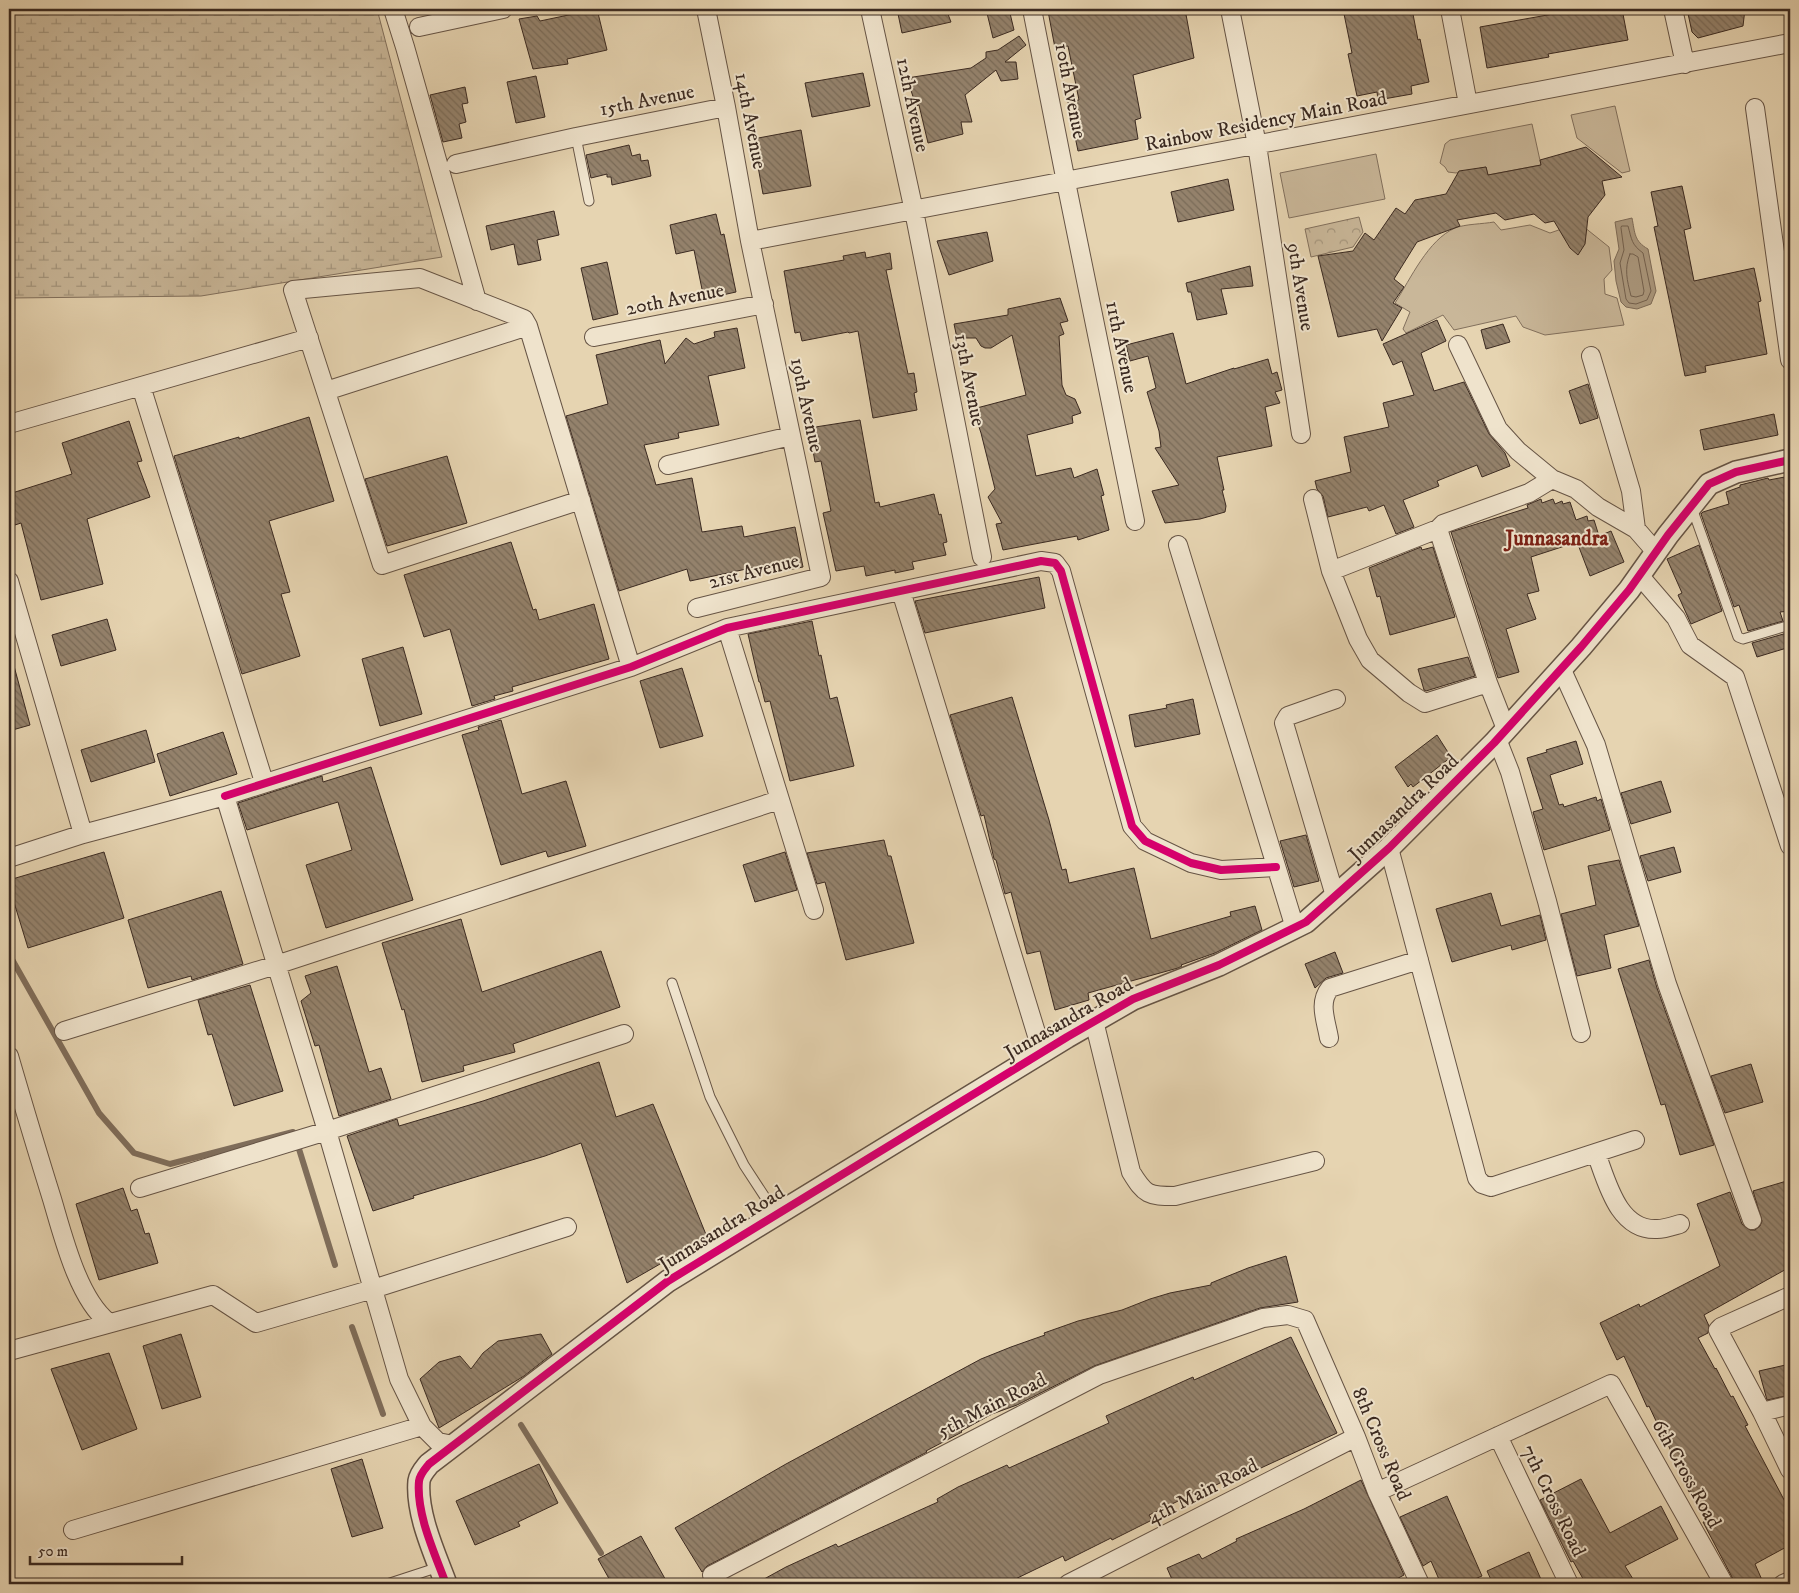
<svg xmlns="http://www.w3.org/2000/svg" width="1799" height="1593" font-family="'IM FELL DW Pica',serif">
	<style>
		.green { fill: #c9b799; stroke: #82705d }
		.wetland { fill: url(#wetland-marsh); stroke: #82705d }
		.park { fill: url(#park-crowns); stroke: #82705d }
		.water { fill: #ac9a80; stroke: #7f6d5a }
		.lines { fill: none; stroke-linecap: round; stroke-linejoin: round }
		.shore { stroke: #746250; stroke-width: 1 }
		.stream { stroke: #7f6d5a; stroke-width: 6 }
		.building { fill: url(#building-back-hatch); stroke: #3b2a21 }
		.service-casing { stroke: #665445; stroke-width: 11 }
		.minor-casing { stroke: #665445; stroke-width: 20 }
		.tertiary-casing { stroke: #665445; stroke-width: 24 }
		.service { stroke: #efe3cc; stroke-width: 9 }
		.minor { stroke: #efe3cc; stroke-width: 18 }
		.tertiary { stroke: #efe3cc; stroke-width: 21 }
		.cycleway-casing { stroke: #efe3cc; stroke-width: 11 }
		.cycleway { stroke: #d6006c; stroke-width: 8 }
		.labels { text-anchor: middle; dominant-baseline: central; stroke-width: 4; stroke-linejoin: round; paint-order: stroke }
		.street-label { font-size: 20px; fill: #3b2a21; stroke: #efe3cc }
		.neighbourhood-label { font-size: 21px; font-weight: bold; fill: #7a1f14; stroke: #efe3cc }
	</style>
	<defs>
		<pattern id="wetland-marsh" width="20" height="14" patternUnits="userSpaceOnUse" patternTransform="scale(1.25)"><rect width="20" height="14" fill="#c9b799"/><path d="M1 5h8M5 5V1M11 12h8M15 12V8" fill="none" stroke="#a4957c"/></pattern>
		<pattern id="park-crowns" width="20" height="18" patternUnits="userSpaceOnUse" patternTransform="scale(1.25)"><rect width="20" height="18" fill="#c9b799"/><path d="M2 6a3 3 0 1 1 6 0M12 15a3 3 0 1 1 6 0" fill="none" stroke="#a4957c"/></pattern>
		<pattern id="building-back-hatch" width="6" height="6" patternUnits="userSpaceOnUse" patternTransform="scale(1.25)"><rect width="6" height="6" fill="#94826c"/><path d="M-1 5l2 2M0 0l6 6M5-1l2 2" fill="none" stroke="#7a6b58"/></pattern>
	</defs>
	<rect width="100%" height="100%" fill="#e6d4b1"/>
	<filter id="stains"><feTurbulence type="fractalNoise" baseFrequency=".004" numOctaves="4"/><feColorMatrix values="0 0 0 0 .2 0 0 0 0 .09 0 0 0 0 .02 0 0 0 .5 -.17"/></filter>
	<radialGradient id="worn" r=".72"><stop offset=".6" stop-color="#630" stop-opacity="0"/><stop offset="1" stop-color="#630" stop-opacity=".3"/></radialGradient>
	<path class="green" d="M1615 106 1630 171 1622 173 1577 138 1571 115Z
		M1532 124 1541 165 1488 175 1486 167 1456 173 1448 172 1445 167 1440 163 1445 144 1450 140Z
		M1376 154 1385 199 1289 218 1280 173Z
		M1494 222 1501 230 1530 225 1550 233 1579 223 1609 247 1612 270 1604 279 1605 294 1617 298 1624 325 1545 335 1523 327 1516 316 1454 330 1443 315 1406 333 1403 329 1410 312 1395 303C1411 278 1428 240 1455 228 1465 224 1483 224 1494 222Z"/>
	<path class="wetland" d="M9 9H377L442 257 201 296 9 298Z"/>
	<path class="park" d="M1359 217 1363 232 1353 247 1311 257 1305 229Z"/>
	<path class="water" d="M1632 218C1635 233 1634 241 1648 249L1656 291 1651 304 1637 309 1626 307 1621 302 1616 281 1614 261 1619 249 1615 222Z"/>
	<g class="lines">
		<path class="shore" d="M1622 226H1628C1632 240 1631 244 1643 253L1651 291 1647 300 1636 304 1629 303 1626 299 1620 263 1624 250 1621 228Z
			M1630 254H1633L1638 257 1644 291 1643 295 1636 297 1631 296C1627 280 1624 269 1630 254Z"/>
		<path class="stream" d="M9 954 99 1113 134 1153 170 1164 293 1132
			M299 1149 335 1265
			M352 1327 383 1414
			M521 1425 601 1553"/>
	</g>
	<path class="building" d="M597 9 607 50 567 59 568 64 533 69 519 19 537 16 540 21Z
		M897 9H946L951 22 902 33Z
		M986 9H1009L1014 30 993 38Z
		M1057 9H1185L1194 58 1133 75 1141 118 1135 120 1138 139 1078 151 1068 102 1079 100 1068 46 1055 48 1048 11Z
		M1343 9H1394L1395 12 1412 9 1418 40 1420 39 1429 82 1411 86 1412 94 1378 100 1377 92 1357 96 1348 54 1352 53Z
		M1570 9H1622L1628 40 1548 54 1549 57 1487 68 1480 27 1570 11Z
		M1687 9H1745L1743 26 1698 38 1692 32Z
		M1019 36 1026 45 1005 62H1016L1018 79 1001 81 996 70 965 95 972 122H961L963 134 928 143 919 105 916 106 907 78 971 68 986 58V52L998 50Z
		M863 73 870 106 812 117 805 83Z
		M536 76 545 117 516 123 507 82Z
		M465 87 468 103 462 104 466 122 459 124 462 138 443 142 430 95Z
		M801 130 811 186 763 194 753 139Z
		M629 145 632 156 640 154 641 161 648 160 651 176 612 185 611 177H607V174L591 178 586 155Z
		M1586 147 1622 177 1602 181 1605 195 1588 217 1585 244 1578 255 1570 248 1554 221 1545 223 1534 214 1505 220 1496 213 1457 220 1460 226 1417 242 1394 279 1404 287 1393 303 1402 308 1382 341 1377 329 1338 337 1318 256 1353 251 1365 233 1374 240 1396 208 1405 214 1415 200 1446 194 1459 171 1486 167 1488 175 1541 165 1540 160Z
		M1228 179 1234 210 1178 222 1171 192Z
		M1682 186 1691 228 1684 230 1694 281 1754 268 1761 301 1758 302 1767 354 1705 366 1706 372 1685 376 1654 227 1658 226 1651 192Z
		M554 211 559 235 537 240 541 260 518 265 514 244 491 250 486 226Z
		M716 214 721 235 724 234 736 292 704 299 694 250 676 254 670 225Z
		M987 232 993 261 949 275 937 241Z
		M865 252 866 258 890 253 892 269 886 270 908 374 914 373 917 392 914 393 917 410 873 418 858 331 849 333 848 332 802 341 800 332 795 333 784 271 844 260 843 256Z
		M607 262 618 314 593 320 581 268Z
		M1250 266 1253 286 1221 289 1227 314 1197 320 1191 292H1188L1186 283Z
		M1060 298 1068 321 1060 323 1064 334 1059 336 1062 385 1066 395 1075 399 1081 413 1072 416 1073 423 1027 435 1036 476 1071 468 1074 478 1097 469 1104 495 1101 496 1109 530 1078 540 1077 536 1003 550 996 524 1002 523 988 497 995 489 981 433 973 409 1026 395 1012 335 991 348H985L981 346 976 338H957L954 324 1008 315V309Z
		M1437 320 1446 341 1421 353 1434 391 1464 382 1489 434 1505 453 1510 466 1482 477 1477 465 1437 481 1439 486 1403 500 1414 527 1396 534 1384 505 1369 511 1367 507 1328 517 1323 496 1317 489 1315 481 1351 472 1344 437 1389 427 1383 403 1414 395 1402 361 1393 365 1383 344Z
		M1503 324 1510 342 1486 349 1481 330Z
		M737 328 745 368 708 376 719 425 678 433 679 438 644 445 656 485 692 478 702 532 742 526 744 537 795 527 803 567 772 573 770 564 690 581 687 569 619 591 566 416 608 404 596 355 660 340 665 364 686 338 694 344 715 337 714 332Z
		M1173 333 1186 384 1234 368V369L1268 359 1272 374 1277 372 1282 390 1275 392 1280 403 1265 407 1272 446 1217 457 1224 490H1222L1226 506 1225 512 1200 519 1165 523 1152 491 1179 485 1155 448 1161 447 1159 431 1147 392 1156 388 1148 356 1130 361 1126 345Z
		M1588 384 1598 418 1580 424 1569 391Z
		M1774 414 1778 435 1704 450 1700 430Z
		M309 417 334 501 269 521 290 592 281 594 300 656 242 674 174 456 239 437V439Z
		M860 420 875 503 879 502 880 507 934 494 939 515 941 514 947 542 943 543 946 555 912 562 914 569 895 573V570L866 576 864 566 836 571 823 513 831 511 821 461 815 462 809 428Z
		M129 421 142 461 137 462 150 497 87 519 103 584 41 600 21 523 15 525 9 504V494L72 474 62 443Z
		M447 456 467 523 387 546 365 479Z
		M1790 476V611L1780 612 1783 621 1748 631 1739 605 1734 607 1701 514 1703 512 1729 504 1726 492 1740 487V485L1768 478 1769 480Z
		M1541 499 1542 503 1553 499 1555 504 1562 501 1563 504 1570 502 1576 520 1587 516 1588 521 1594 520 1599 536 1611 531 1624 562 1590 576 1577 542 1531 557 1539 591 1527 594 1536 619 1506 629 1519 672 1498 678 1451 532 1528 508 1527 505Z
		M511 542 533 610 536 609 539 620 594 604 609 659 512 687 513 691 494 696 495 699 472 706 450 629 424 637 404 575Z
		M1699 545 1722 611 1691 624 1678 595 1682 593 1667 559Z
		M1421 547 1422 550 1433 547 1455 617 1390 635 1380 596 1377 597 1369 568Z
		M1039 577 1045 608 925 633 915 601Z
		M107 619 116 650 61 666 52 635Z
		M812 621 819 656 821 655 830 699 837 697 854 766 790 781 770 701 765 702 760 682H759L748 634Z
		M1787 633 1790 647 1757 657 1752 643Z
		M403 647 422 714 380 726 362 659Z
		M1468 657 1475 676 1426 691 1424 690 1418 669Z
		M14 666 30 725 9 731V667Z
		M682 668 703 736 660 748 640 681Z
		M1012 697 1049 820 1062 870 1066 869 1069 883 1134 868 1151 939 1231 916 1230 912 1255 906 1262 930 1215 953 1181 965 1182 966 1178 968 1088 993 1089 1000 1055 1010 1040 951 1027 954 1011 892 1005 894 996 860 994 859 984 815 981 816 950 715Z
		M1193 699 1200 734 1135 747 1129 715 1167 708 1166 705Z
		M501 720 522 794 566 781 586 846 548 857 546 851 501 865 462 735 479 730 478 727Z
		M146 730 155 762 91 782 81 750Z
		M223 732 237 774 170 796 157 754Z
		M1437 735 1451 757 1413 787 1411 784 1408 787 1395 767Z
		M1576 741 1583 764 1550 775 1559 805 1563 804 1564 807 1596 797 1597 801 1601 799 1610 830 1544 850 1533 812 1543 809 1527 758 1547 752 1546 750Z
		M371 767 413 900 326 928 306 865 352 850 338 802 247 830 238 803 322 776 323 782Z
		M1661 781 1671 812 1631 824 1621 793Z
		M1306 835 1319 881 1294 887 1280 841Z
		M884 840 888 856H891L914 943 846 960 825 882 817 884 807 853Z
		M1674 847 1681 872 1648 881 1640 856Z
		M104 852 124 918 28 948 9 886V880Z
		M785 852 797 890 755 902 743 865Z
		M1619 860 1639 926 1604 935 1611 968 1577 976 1561 914 1596 905 1588 866Z
		M221 891 243 964 192 980 191 976 148 988 128 920Z
		M1491 893 1501 926 1540 915 1546 940 1512 950 1511 945 1452 962 1436 909Z
		M461 919 482 992 601 951 620 1007 513 1044 515 1052 463 1066 464 1071 422 1082 404 1009 402 1010 382 943Z
		M1335 952 1343 973 1326 978 1315 988 1305 964Z
		M1649 960 1657 988 1714 1145 1680 1155 1665 1104 1661 1105 1618 969Z
		M337 966 369 1072 381 1068 391 1099 339 1116 319 1045 315 1046 301 1001 311 993 305 976Z
		M250 985 283 1091 234 1106 212 1034 208 1035 198 1000Z
		M599 1062 616 1117 653 1104 707 1237 627 1283 581 1143 545 1156 413 1196 414 1198 373 1211 347 1136 397 1119 399 1126 483 1101Z
		M1751 1064 1763 1102 1725 1113 1711 1076Z
		M1790 1180V1267L1704 1315 1709 1326 1708 1333 1698 1338 1715 1369 1716 1368 1731 1397 1733 1396 1748 1425 1745 1426 1790 1511V1545L1755 1564 1762 1580 1754 1584H1735L1733 1579 1703 1522 1705 1521 1691 1491 1689 1492 1666 1440H1665L1649 1406 1647 1407 1624 1356 1617 1360 1600 1323 1639 1304 1640 1307 1720 1266 1697 1204 1730 1192 1742 1224 1750 1230H1755L1760 1226 1762 1221 1753 1191Z
		M123 1188 131 1211 137 1209 145 1234 149 1233 158 1263 99 1280 76 1204Z
		M1286 1256 1298 1302 1260 1308 1094 1366 1017 1405 992 1414 961 1431 962 1432 926 1451 927 1452 707 1566 702 1572 675 1528 786 1464 981 1359 1011 1347 1045 1335 1044 1333 1078 1321 1122 1310 1150 1299 1170 1293 1211 1285V1283L1248 1268Z
		M181 1334 201 1397 162 1409 143 1346Z
		M541 1334 552 1354 524 1376 439 1428 420 1379 439 1362 460 1356 471 1369 483 1353 498 1341Z
		M1291 1337 1337 1433 1250 1473 1248 1469 1200 1493 1199 1491 1149 1515 1152 1520 1112 1540 1111 1538 1065 1561 1063 1556 1005 1584H755L786 1567 836 1544 838 1547 938 1502 937 1499 958 1487 1007 1465 1009 1468 1109 1423 1106 1416 1193 1377 1194 1380Z
		M109 1353 137 1429 82 1450 51 1369Z
		M1790 1364V1395L1767 1400 1759 1371Z
		M362 1459 383 1528 352 1537 331 1469Z
		M539 1464 558 1503 518 1522 520 1526 475 1545 456 1501Z
		M1581 1479 1610 1533 1661 1506 1678 1539 1625 1566 1636 1584H1586L1573 1561 1571 1562 1540 1500Z
		M1361 1480 1404 1575 1387 1584H1174L1167 1568 1199 1554 1202 1559 1237 1541 1236 1539 1304 1509Z
		M1447 1496 1482 1576 1463 1584H1441L1431 1561 1423 1566 1400 1517Z
		M641 1536 668 1584H612L598 1559Z
		M1529 1552 1543 1584H1493L1487 1571Z"/>
	<g class="lines">
		<g class="service-casing">
			<path id="service" d="M576 137 589 201
				M1692 508 1738 637 1743 639 1790 625
				M672 983 710 1097 744 1165 776 1214
				M387 1584 439 1567"/>
		</g>
		<g class="minor-casing">
			<path id="minor" d="M393 9 405 47 477 301
				M870 9 914 211 982 557
				M1032 9 1066 182 1135 521
				M1230 9 1257 145 1301 434
				M1450 9 1468 104
				M1673 9 1685 64
				M419 27 503 9
				M1755 108 1790 360
				M456 164 576 137 726 107
				M750 241 1790 43
				M594 337 764 304
				M1458 345 1498 429 1518 451 1552 479 1576 489 1598 507 1636 529 1656 552
				M1591 356 1631 491 1636 529
				M141 386 264 782
				M326 391 528 326
				M9 424 309 338
				M668 465 791 436
				M1313 499 1331 571 1358 639 1370 660 1409 693 1425 703 1488 683
				M581 500 382 565 293 290 420 278 524 319 528 326 631 667
				M1438 529 1443 524 1529 493 1552 479
				M1178 545 1295 928
				M1331 571 1438 529 1488 683 1506 729
				M1639 575 1676 618 1690 645 1735 677 1790 846
				M9 581 83 834
				M901 591 1042 1052
				M697 608 821 577 750 241 726 107 706 9
				M727 628 814 910
				M1561 668 1596 745 1667 984 1752 1220
				M1497 739 1510 772 1547 901 1581 1033
				M225 796 631 667 727 628 1041 561 1055 563 1061 571 1132 826 1145 841 1191 863 1221 870 1276 867
				M1389 848 1477 1178 1482 1184 1491 1187 1635 1140
				M9 858 83 834 225 796 327 1131 399 1379 422 1426 438 1442 453 1445
				M1335 896 1284 723 1288 716 1336 699
				M1094 1021 1131 1172C1145 1195 1148 1196 1175 1196L1315 1161
				M64 1031 276 965 779 800
				M1329 1038C1326 1020 1318 1003 1330 988L1419 960
				M9 1056C23 1104 37 1151 52 1199 63 1236 78 1298 108 1322
				M1596 1153C1607 1182 1618 1231 1657 1229 1665 1229 1673 1226 1680 1224
				M140 1188 327 1131 624 1034
				M1790 1296 1721 1327 1718 1330 1762 1412 1790 1470
				M9 1351 213 1295 256 1323 373 1289 567 1227
				M1762 1412 1790 1405
				M1498 1436 1569 1584
				M1377 1492 1611 1384 1724 1584
				M73 1530 422 1426
				M712 1575 1099 1375 1263 1318 1288 1315 1305 1320 1356 1437 1377 1492 1420 1584
				M1068 1584 1356 1437
				M1783 1584 1790 1581"/>
		</g>
		<g class="tertiary-casing">
			<path id="tertiary" d="M446 1584C435 1554 416 1514 419 1481 420 1474 425 1469 429 1464L668 1281 1067 1037 1133 999 1219 965 1306 922 1389 848 1494 743 1581 647 1629 590 1668 535 1709 484 1736 472 1790 460"/>
		</g>
		<use href="#service" class="service"/>
		<use href="#minor" class="minor"/>
		<use href="#tertiary" class="tertiary"/>
		<g class="cycleway-casing">
			<path id="cycleway" d="M225 796 631 667 727 628 1041 561 1055 563 1061 571 1132 826 1145 841 1191 863 1221 870 1276 867
				M446 1584C435 1554 416 1514 419 1481 420 1474 425 1469 429 1464L668 1281 1067 1037 1133 999 1219 965 1306 922 1389 848 1494 743 1581 647 1629 590 1668 535 1709 484 1736 472 1790 460"/>
		</g>
		<use href="#cycleway" class="cycleway"/>
	</g>
	<g class="labels">
		<g class="street-label">
			<text transform="translate(1070 91) rotate(79)">10th Avenue</text>
			<text transform="translate(647 101) rotate(-11)">15th Avenue</text>
			<text transform="translate(912 105) rotate(78)">12th Avenue</text>
			<text transform="translate(750 121) rotate(79)">14th Avenue</text>
			<text transform="translate(1266 122) rotate(-11)">Rainbow Residency Main Road</text>
			<text transform="translate(1300 287) rotate(81)">9th Avenue</text>
			<text transform="translate(675 300) rotate(-11)">20th Avenue</text>
			<text transform="translate(1121 347) rotate(78)">11th Avenue</text>
			<text transform="translate(969 380) rotate(79)">13th Avenue</text>
			<text transform="translate(806 405) rotate(78)">19th Avenue</text>
			<text transform="translate(754 572) rotate(-14)">21st Avenue</text>
			<text transform="translate(1404 808) rotate(-44)">Junnasandra Road</text>
			<text transform="translate(1069 1019) rotate(-30)">Junnasandra Road</text>
			<text transform="translate(722 1229) rotate(-32)">Junnasandra Road</text>
			<text transform="translate(992 1406) rotate(-27)">5th Main Road</text>
			<text transform="translate(1381 1444) rotate(67)">8th Cross Road</text>
			<text transform="translate(1686 1474) rotate(61)">6th Cross Road</text>
			<text transform="translate(1203 1492) rotate(-27)">4th Main Road</text>
			<text transform="translate(1553 1501) rotate(64)">7th Cross Road</text>
		</g>
		<g class="neighbourhood-label">
			<text x="1557" y="539">Junnasandra</text>
		</g>
	</g>
	<rect width="1799" height="1593" fill="none" stroke="#e6d4b1" stroke-width="30"/>
	<rect x="10" y="10" width="1779" height="1573" fill="none" stroke="#3b2a21" stroke-width="2.5"/>
	<rect x="15" y="15" width="1769" height="1563" fill="none" stroke="#3b2a21"/>
	<path d="M30 1556v8h152v-8" fill="none" stroke="#3b2a21" stroke-width="2.5"/>
	<text x="38" y="1556" font-size="15" fill="#3b2a21" stroke="#efe3cc" stroke-width="4" paint-order="stroke">50 m</text>
	<rect width="100%" height="100%" filter="url(#stains)"/>
	<rect width="100%" height="100%" fill="url(#worn)"/>
</svg>
